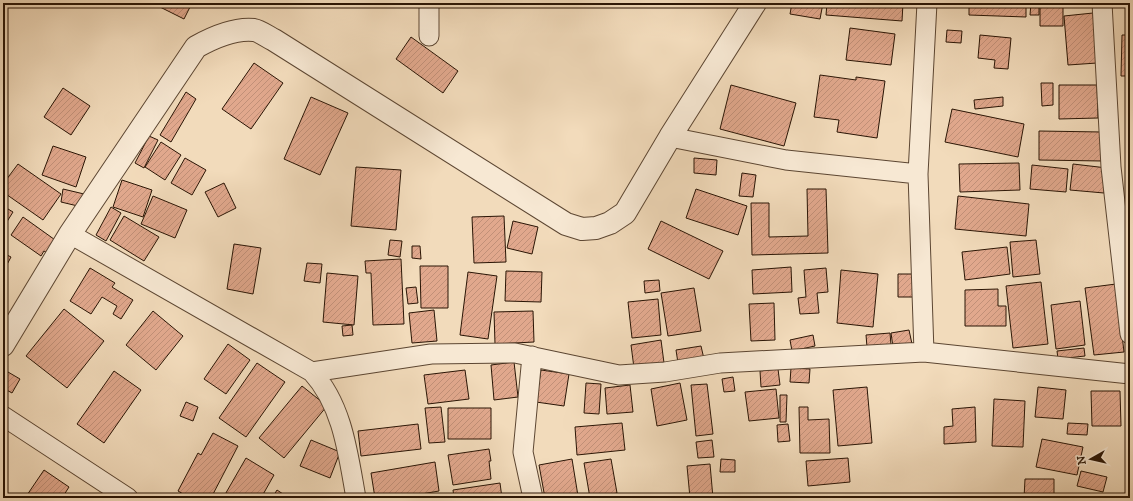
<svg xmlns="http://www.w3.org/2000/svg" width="1133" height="501" font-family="'IM FELL DW Pica',serif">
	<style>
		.building { fill: url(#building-hatch); stroke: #2a1505 }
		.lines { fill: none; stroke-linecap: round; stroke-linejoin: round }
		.minor-casing { stroke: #5c4632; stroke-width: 21 }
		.tertiary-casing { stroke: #5c4632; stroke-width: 24 }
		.minor { stroke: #f7e8d3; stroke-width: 19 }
		.tertiary { stroke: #f7e8d3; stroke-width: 22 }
	</style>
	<defs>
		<pattern id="building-hatch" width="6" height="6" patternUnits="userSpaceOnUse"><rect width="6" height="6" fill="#e1a88d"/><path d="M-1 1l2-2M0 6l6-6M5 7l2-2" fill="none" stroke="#c19078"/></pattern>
	</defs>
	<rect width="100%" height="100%" fill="#f2dbbb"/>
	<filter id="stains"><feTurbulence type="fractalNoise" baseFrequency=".005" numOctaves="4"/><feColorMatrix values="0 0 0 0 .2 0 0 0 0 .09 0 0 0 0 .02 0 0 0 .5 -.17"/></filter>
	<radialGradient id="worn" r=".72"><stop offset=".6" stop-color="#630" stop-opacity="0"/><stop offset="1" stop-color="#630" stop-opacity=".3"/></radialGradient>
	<path class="building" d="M152 3H192L184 19Z
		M792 3H823L820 19 790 14Z
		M827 3H903L902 21 826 15Z
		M969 3H1026V17L969 15Z
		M1031 3H1039V15H1030Z
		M1040 3H1063V26H1040Z
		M1093 13 1097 63 1068 65 1064 16Z
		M850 28 895 34 891 65 846 60Z
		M947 30 962 31 961 43 946 42Z
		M980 35 1011 38 1008 69 994 68 995 60 978 58Z
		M1122 35H1130V76H1121Z
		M411 37 458 71 443 93 396 59Z
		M254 63 283 83 251 129 222 109Z
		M820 75 856 80V77L885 81 877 138 837 132 839 120 814 117Z
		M1041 83H1053V105L1042 106Z
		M731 85 796 103 784 146 720 129Z
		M1059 85H1097L1098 118 1059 119Z
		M63 88 90 106 71 135 44 117Z
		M186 92 196 99 171 142 160 135Z
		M311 97 348 113 320 175 284 159Z
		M1003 97V106L975 109 974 100Z
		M952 109 1024 124 1018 157 945 142Z
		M1039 131 1102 132V161L1039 160Z
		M149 136 158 140 144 168 135 163Z
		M161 142 181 155 165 180 145 167Z
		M53 146 86 157 76 187 42 175Z
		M3 151 7 153 3 164Z
		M185 158 206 170 192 195 171 183Z
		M694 158 717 160 716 175 694 173Z
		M1019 163 1020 190 960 192 959 164Z
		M18 164 61 194 43 220 3 192V184Z
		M1073 164 1107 168 1104 193 1070 190Z
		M1032 165 1068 169 1066 192 1030 189Z
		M356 167 401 170 396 230 351 226Z
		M742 173 756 175 753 197 739 196Z
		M122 180 152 190 143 217 113 207Z
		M224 183 236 208 218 217 205 192Z
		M63 189 84 194 82 207 61 202Z
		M696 189 747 206 738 235 686 218Z
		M807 189H826L828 253 752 255 751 203H769V237L808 236Z
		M153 196 187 210 175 238 141 224Z
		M958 196 1029 204 1026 236 955 229Z
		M3 206 13 212 3 228Z
		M111 207 121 213 106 241 96 235Z
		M124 216 159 237 144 261 110 240Z
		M504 216 506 262 474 263 472 217Z
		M23 217 58 242 49 254 44 251 41 256 11 235Z
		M513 221 538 227 532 254 507 248Z
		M661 221 723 251 709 279 648 249Z
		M390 240 402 241 400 257 388 255Z
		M1036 240 1040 274 1013 277 1010 242Z
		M234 244 261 248 253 294 227 289Z
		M412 246H420L421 259 412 258Z
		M1007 247 1010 274 965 280 962 252Z
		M3 253 11 257 3 272Z
		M401 259 404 324 373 325 371 273H366L365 261Z
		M307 263 322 264 320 283 304 281Z
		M420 266H448V308H421Z
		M791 267 792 292 753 294 752 270Z
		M90 268 115 283 112 287 133 300 121 319 113 314 117 306 102 297 91 314 70 301Z
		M826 268 828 292 817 293 819 313 800 314 798 298 806 297 804 270Z
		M841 270 878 274 873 327 837 323Z
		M506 271 542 272 541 302 505 301Z
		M468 272 497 276 488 339 460 335Z
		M327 273 358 276 354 325 323 322Z
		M898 274H913V297H898Z
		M659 280 660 291 645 293 644 281Z
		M1041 282 1048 344 1013 348 1006 286Z
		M1116 284 1124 352 1094 355 1085 288Z
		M416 287 418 303 408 304 406 288Z
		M694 288 701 331 668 336 661 293Z
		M998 289V306H1006V326H965V290Z
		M658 299 661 335 632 338 628 302Z
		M1080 301 1085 345 1056 349 1051 305Z
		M774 303 775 340 751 341 749 304Z
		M64 309 104 341 67 388 26 356Z
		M434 310 437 341 412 343 409 313Z
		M153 311 183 336 156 370 126 345Z
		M533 311 534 342 495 344 494 312Z
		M352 325 353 335 343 336 342 326Z
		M909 330 912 344 893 347 891 333Z
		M890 333 891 345 867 347 866 335Z
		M813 335 815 346 792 351 790 340Z
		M661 340 664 363 634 368 631 345Z
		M228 344 250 360 226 394 204 379Z
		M701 346 704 359 678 363 676 350Z
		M1084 348 1085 356 1058 359 1057 351Z
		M514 362 518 397 494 400 491 365Z
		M257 363 285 382 246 437 219 418Z
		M791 368 810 369 809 383 790 382Z
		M778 369 780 385 761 387 760 371Z
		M465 370 469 399 428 404 424 375Z
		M541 370 569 374 564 406 536 402Z
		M114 371 141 390 104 443 77 424Z
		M8 372 20 379 12 393 3 388V381Z
		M733 377 735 391 724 392 722 379Z
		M586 383 601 384 599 414 584 413Z
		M680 383 687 420 657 426 651 389Z
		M707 384 713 434 696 436 691 385Z
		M630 385 633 412 607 414 605 388Z
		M302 386 327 406 284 458 259 438Z
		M867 387 872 443 838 446 833 390Z
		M1038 387 1066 390 1063 419 1035 417Z
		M776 389 779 418 749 421 745 392Z
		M1091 391H1120L1121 426H1092Z
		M780 395H787L786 422H780Z
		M994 399 1025 401 1023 447 992 446Z
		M186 402 198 407 193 421 180 416Z
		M441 407 445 442 429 443 425 408Z
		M799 407H808V420L829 419 830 453H800Z
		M975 407 976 442 944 444V427L953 426 952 409Z
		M448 408H491V439H448Z
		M622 423 625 450 577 455 575 427Z
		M1068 423 1088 424 1087 435 1067 434Z
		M418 424 421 449 361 456 358 431Z
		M788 424 790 441 778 442 777 425Z
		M213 433 238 446 211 498H190L178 491 198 453 201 455Z
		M1042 439 1083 447 1077 475 1036 467Z
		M311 440 340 452 330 478 300 466Z
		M712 440 714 457 698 458 696 442Z
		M489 449 491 461H489L491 479 453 485 448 455Z
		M246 458 274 475 261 498H223Z
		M848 458 850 482 808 486 806 461Z
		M572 459 578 496 566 498H545L539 465Z
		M611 459 617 493 590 498 584 463Z
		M721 459 735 460V472H720Z
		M435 462 439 491 398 498H375L371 473Z
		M710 464 713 498H690L687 466Z
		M44 470 69 487 62 498H25Z
		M1081 471 1107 477 1103 492 1077 486Z
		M1025 479H1054V498H1024Z
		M500 483 502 498H454L453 490Z
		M277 490 289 498H272Z
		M865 496V498H837Z"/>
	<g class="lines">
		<g class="minor-casing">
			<path id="minor" d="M429 3V36
				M1102 3 1111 167 1130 334
				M670 137 786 160 918 174
				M70 234 312 372C343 406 348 454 356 498
				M924 352 918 174 927 3
				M532 356 523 452 533 498
				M312 372 431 354 515 353 619 375 665 372 720 363 924 352 1130 374
				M3 416 128 498"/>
		</g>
		<g class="tertiary-casing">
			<path id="tertiary" d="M3 345 70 234 196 47C212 38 235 28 254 30 260 31 268 37 274 40L566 224 582 229 596 228 610 223 625 213 670 137 755 3"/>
		</g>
		<use href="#minor" class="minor"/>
		<use href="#tertiary" class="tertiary"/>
	</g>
	<rect width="1133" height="501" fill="none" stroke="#f2dbbb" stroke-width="16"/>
	<rect x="4" y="4" width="1125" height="493" fill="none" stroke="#2a1505" stroke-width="2"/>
	<rect x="8" y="8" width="1117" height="485" fill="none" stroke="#2a1505"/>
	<g transform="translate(1091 459) rotate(262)" stroke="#f7e8d3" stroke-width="3" paint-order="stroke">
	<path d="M0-3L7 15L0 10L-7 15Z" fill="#2a1505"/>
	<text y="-6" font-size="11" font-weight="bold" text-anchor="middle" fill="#2a1505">N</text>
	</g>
	<rect width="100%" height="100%" filter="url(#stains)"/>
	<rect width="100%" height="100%" fill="url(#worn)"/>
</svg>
